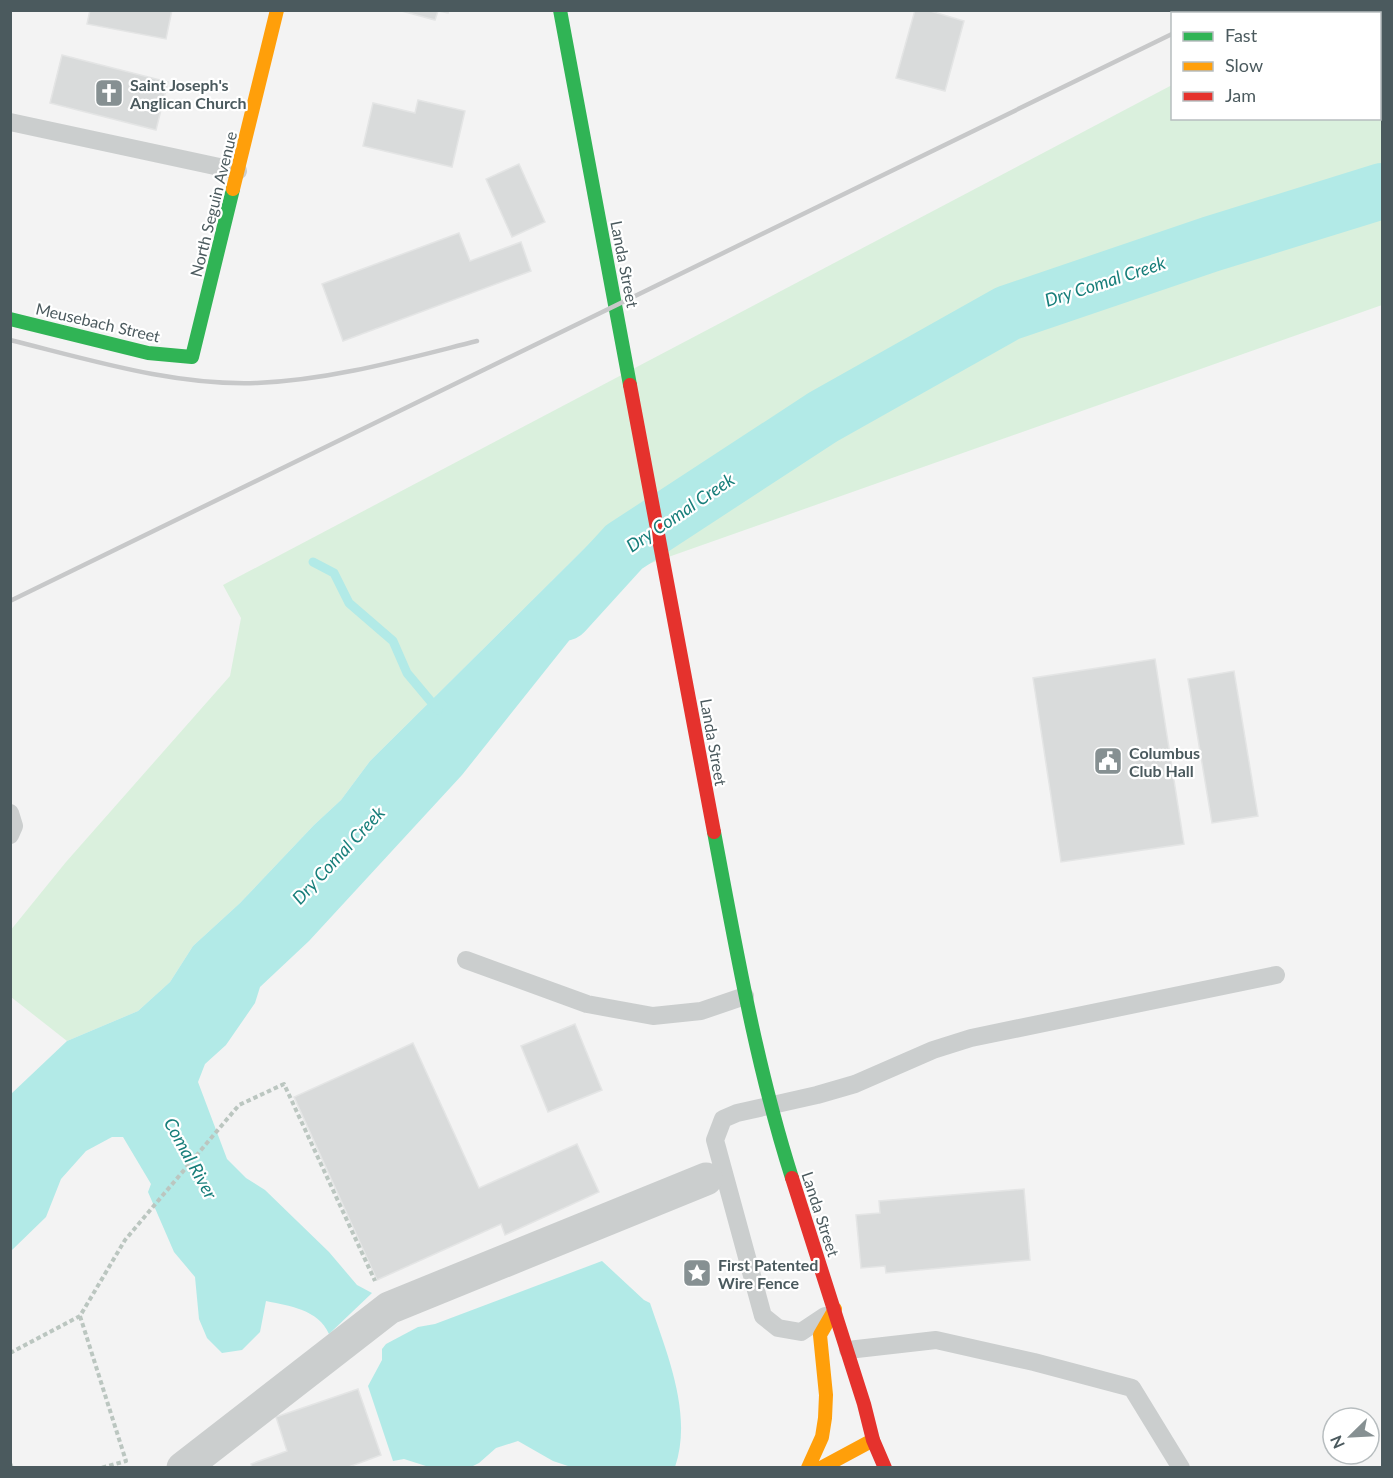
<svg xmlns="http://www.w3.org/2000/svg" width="1393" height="1478" font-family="Lato,sans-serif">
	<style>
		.green { fill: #daf0dd }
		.water { fill: #b2eae7 }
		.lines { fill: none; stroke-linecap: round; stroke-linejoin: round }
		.stream { stroke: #b2eae7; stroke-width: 9 }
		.river { stroke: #b2eae7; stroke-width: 56 }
		.building { fill: #d9dbdb; stroke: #e4e5e5; stroke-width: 1.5 }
		.path { stroke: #bbc6c0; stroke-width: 4; stroke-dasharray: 4.5 3; stroke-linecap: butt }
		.lane { stroke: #cbcece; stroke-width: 18 }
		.street { stroke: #cbcece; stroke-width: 33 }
		.fast { stroke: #30b455; stroke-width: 14 }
		.slow { stroke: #ff9f0a; stroke-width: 14 }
		.jam { stroke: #e5322d; stroke-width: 14 }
		.rail { stroke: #c7c8c9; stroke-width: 4.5 }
		.labels { text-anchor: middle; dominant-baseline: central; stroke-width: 4.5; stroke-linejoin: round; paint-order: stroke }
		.poi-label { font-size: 16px; font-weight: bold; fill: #4b5a5e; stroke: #fff; text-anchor: start }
		.street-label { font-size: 16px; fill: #4b5a5e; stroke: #fff }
		.water-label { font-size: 18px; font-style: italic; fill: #177e7a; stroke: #fff }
	</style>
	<rect width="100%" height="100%" fill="#f3f3f3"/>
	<path class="green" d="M1314 10 1382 11V305L623 573 603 530 370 761 341 800 314 825 240 903 193 946 170 982 138 1011 67 1041 11 997 10 931 66 862 230 676 241 618 223 585 1172 85V118H1380V14L1308 13Z"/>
	<path class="water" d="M603 530 623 573 462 775 309 941 260 987 255 1003 226 1045 205 1064 198 1082 227 1159 246 1178 265 1190 329 1252 357 1285 372 1293 329 1334C318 1309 289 1306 266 1301L260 1332 242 1350 222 1353 207 1338 199 1319 195 1277 174 1252 148 1192 151 1184 123 1137H112L86 1151 61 1179 46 1217 11 1251V1094L67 1041 138 1011 170 982 193 946 240 903 314 825 341 800 370 761Z
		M602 1261 644 1300 650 1303C667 1354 693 1414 675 1467H571L553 1461 518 1441 496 1448 479 1463 471 1467H429L404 1459 393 1461 368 1386 382 1360V1349L386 1344 418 1327 435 1324Z"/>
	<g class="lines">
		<path class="stream" d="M313 562 334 573 349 603 393 641 407 673 438 710"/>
		<path class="river" d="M564 613 624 547 823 417 1008 313 1211 244 1382 191"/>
	</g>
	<path class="building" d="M90 10H172L166 39 87 24Z
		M398 10H449L448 13 438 11 435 20Z
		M915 10H927L964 21 945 91 896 78Z
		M62 55 168 82 156 130 50 103Z
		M418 100 465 111 452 167 363 146 373 103 415 113Z
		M519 164 545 222 512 237 486 179Z
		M459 233 470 261 521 242 531 271 343 341 322 284Z
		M1155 659 1184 844 1061 862 1033 678Z
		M1234 671 1258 816 1212 823 1188 679Z
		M575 1024 602 1090 548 1112 521 1046Z
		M413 1043 479 1188 577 1144 599 1192 505 1235 501 1224 377 1280 294 1097Z
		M1024 1189 1030 1260 886 1273 885 1266 861 1268 856 1215 880 1213 879 1201Z
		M358 1389 381 1455 346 1468H252L251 1464 287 1451 276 1417Z"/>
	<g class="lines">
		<path class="path" d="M80 1316 126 1461 101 1468
			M10 1353 80 1316 125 1240 239 1105 284 1084 375 1281
			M10 1463 12 1468"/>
		<path class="lane" d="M10 122 238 171
			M10 813 14 826 10 835
			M466 960 587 1004 653 1016 701 1011 745 996
			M825 1316 801 1332 778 1328 763 1316 715 1140 723 1119 737 1113 817 1095 855 1084 933 1050 971 1038 1276 975
			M848 1350 936 1340 1034 1362 1132 1388 1181 1468"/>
		<path class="street" d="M183 1468 389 1308 706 1179"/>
		<path class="fast" d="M560 10 630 385
			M10 319 148 353 192 357 233 189
			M714 832C736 948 756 1065 792 1178"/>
		<path class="slow" d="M233 189 277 10
			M808 1468 822 1437 825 1418 826 1395 820 1335 835 1309
			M821 1468 873 1440"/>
		<path class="jam" d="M630 385 714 832
			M792 1178 864 1404 873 1440 885 1468"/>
		<path class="rail" d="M1214 14 1220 10
			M10 340C91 360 174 386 257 383 332 380 405 359 477 341
			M10 601 1172 34"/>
	</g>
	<defs>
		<g id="church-square" transform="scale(1.5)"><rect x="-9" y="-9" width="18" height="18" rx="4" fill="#869092" stroke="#fff"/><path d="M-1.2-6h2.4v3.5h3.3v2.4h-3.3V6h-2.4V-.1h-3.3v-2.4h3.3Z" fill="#fff"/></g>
		<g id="civic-square" transform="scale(1.5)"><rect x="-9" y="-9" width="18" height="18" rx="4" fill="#869092" stroke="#fff"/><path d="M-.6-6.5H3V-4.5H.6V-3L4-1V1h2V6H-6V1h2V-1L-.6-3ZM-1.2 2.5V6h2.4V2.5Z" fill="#fff"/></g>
		<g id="sight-square" transform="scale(1.5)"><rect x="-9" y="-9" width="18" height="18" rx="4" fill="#869092" stroke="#fff"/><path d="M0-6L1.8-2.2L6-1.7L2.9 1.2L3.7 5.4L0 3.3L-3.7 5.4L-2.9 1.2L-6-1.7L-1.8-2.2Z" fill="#fff"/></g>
	</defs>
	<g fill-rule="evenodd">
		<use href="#church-square" x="109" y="93"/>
		<use href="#civic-square" x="1108" y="761"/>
		<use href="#sight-square" x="697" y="1273"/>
	</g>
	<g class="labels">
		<g class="poi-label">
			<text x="130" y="84">Saint Joseph's<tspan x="130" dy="18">Anglican Church</tspan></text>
			<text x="1129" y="752">Columbus<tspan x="1129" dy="18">Club Hall</tspan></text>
			<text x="718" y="1264">First Patented<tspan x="718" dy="18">Wire Fence</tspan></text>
		</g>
		<g class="street-label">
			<text transform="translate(213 204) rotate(-76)">North Seguin Avenue</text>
			<text transform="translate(625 264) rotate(79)">Landa Street</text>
			<text transform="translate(98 322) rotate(13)">Meusebach Street</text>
			<text transform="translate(714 742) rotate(80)">Landa Street</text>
			<text transform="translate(821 1214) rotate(72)">Landa Street</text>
		</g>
		<g class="water-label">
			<text transform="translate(1105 281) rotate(-18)">Dry Comal Creek</text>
			<text transform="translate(680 512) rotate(-34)">Dry Comal Creek</text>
			<text transform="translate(338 855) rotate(-47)">Dry Comal Creek</text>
			<text transform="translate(191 1158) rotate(61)">Comal River</text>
		</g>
	</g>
	<rect width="1393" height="1478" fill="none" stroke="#4b5a5e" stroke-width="24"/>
	<rect x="1171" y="12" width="210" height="108" fill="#ffffff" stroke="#b7bdbf" stroke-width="1.5"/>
	<rect x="1183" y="32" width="30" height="9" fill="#30b455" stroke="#b7bdbf" stroke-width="1.5"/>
	<text x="1225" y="42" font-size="18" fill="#4b5a5e">Fast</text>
	<rect x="1183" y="62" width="30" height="9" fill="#ff9f0a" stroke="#b7bdbf" stroke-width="1.5"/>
	<text x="1225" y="72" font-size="18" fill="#4b5a5e">Slow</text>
	<rect x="1183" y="92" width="30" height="9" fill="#e5322d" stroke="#b7bdbf" stroke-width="1.5"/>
	<text x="1225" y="102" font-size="18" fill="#4b5a5e">Jam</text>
	<g transform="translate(1351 1436) rotate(246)"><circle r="28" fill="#ffffff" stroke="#b7bdbf" stroke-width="1.5"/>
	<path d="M0-4.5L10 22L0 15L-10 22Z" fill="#869092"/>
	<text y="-9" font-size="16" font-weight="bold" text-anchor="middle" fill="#4b5a5e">N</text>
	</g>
</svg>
